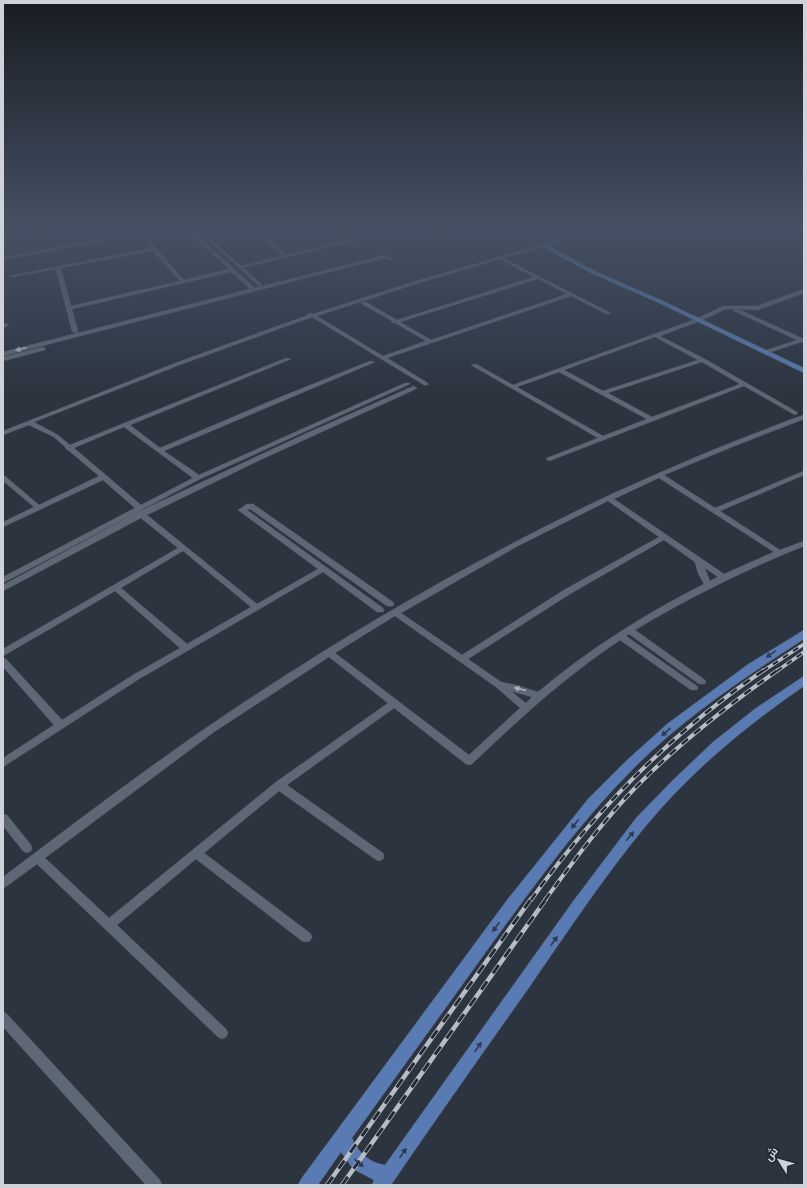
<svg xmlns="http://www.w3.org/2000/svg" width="807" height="1188" font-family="'IBM Plex Sans',Cairo,sans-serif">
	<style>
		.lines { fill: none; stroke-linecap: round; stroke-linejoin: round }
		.minor-casing { stroke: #494f59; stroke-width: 1 }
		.major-casing { stroke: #494f59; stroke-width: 1 }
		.minor { fill: #5e6775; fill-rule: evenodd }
		.major { fill: #597ab2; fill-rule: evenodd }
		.rail-far2-casing { stroke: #b7bdc4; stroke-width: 3.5 }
		.rail-far1-casing { stroke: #b7bdc4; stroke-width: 4 }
		.rail-casing { stroke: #b7bdc4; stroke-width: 4.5 }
		.rail-far2 { stroke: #232a36; stroke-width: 2; stroke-dasharray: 6; stroke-linecap: butt }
		.rail-far1 { stroke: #232a36; stroke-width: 2.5; stroke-dasharray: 8; stroke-linecap: butt }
		.rail { stroke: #232a36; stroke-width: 3; stroke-dasharray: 10; stroke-linecap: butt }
		.oneway { fill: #acb3bc }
		.oneway2 { fill: #2e3a4f }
	</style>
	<rect width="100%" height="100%" fill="#2c3440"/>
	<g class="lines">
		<g class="minor-casing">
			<path id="minor" d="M47 228H57L3 238V236Z
				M156 228H165L143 233 184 280 229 269 184 228H189L255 288 385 255 392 259 390 260 384 258 3 356V352L250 289 231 272 72 309 78 331 75 333 72 331 56 269 12 277 10 276 151 248 139 234 3 260V258ZM153 251 180 281 71 306 61 268Z
				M195 228H200L241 266 282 256 252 228H268L260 231 286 255 398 228H406L243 268 261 284V286H259Z
				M432 228H438L457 238 453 239Z
				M488 228H494V229L492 230Z
				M600 228H607L422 282 317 316 383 356 426 341 395 323H392V321L362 304V302H366L397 320 534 277 503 261V259H505L611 313 606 314 571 296 387 358 428 383V385H424L312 317 182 364 34 422 58 435 70 445 286 358 291 359 130 425 160 448 273 400 370 361 375 362 164 451 199 475 405 383H409L410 384 200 479 3 583V577L135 508 103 480 3 527V522L34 507 3 481V475L5 476 39 505 99 476 68 450 66 449 65 447 54 437 29 425 3 435V431L178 362 308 315V313L313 314 419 280ZM538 279 567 294 431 340 400 322ZM124 427 193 478 141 505 74 448Z
				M804 289V293L758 310 738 309 804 339V343L801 342 768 353H764V351L797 340 734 311V309H726L700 321 660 336 705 359 797 412 798 413 795 415 744 386 549 461 546 459 547 458 598 438 471 365 476 364 513 385 696 319 723 306H757ZM655 337 698 360 603 391 564 370ZM702 362 740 384 652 417 608 393ZM559 372 647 419 603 436 517 387Z
				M6 323 9 325 3 328V324Z
				M43 347 45 348V350L3 361V357Z
				M414 386 417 388 416 389 260 460 147 515 257 604 318 569 238 510 247 504H253L393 602 394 604 393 606H387L250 509 247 510 383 608 384 610 383 612H377L323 572 139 679 3 767V758L54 725 3 667V658L6 659 62 720 133 675 180 648 115 591 3 656V649L178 548 141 518 3 591V585L138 512 307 433ZM183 551 251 607 187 644 121 588Z
				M804 415V419L732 447 664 475 715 508 804 471V475L720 511 780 550 804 541V546C745 570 690 597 635 630L705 680 706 682 705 684H699L629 634 626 636 697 686 698 688 697 690H691L620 640C566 676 519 719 472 764L469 765 466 764 394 708 287 785 383 853 384 856 383 859 379 861 375 859 279 791 204 853 310 933 312 937 310 941 306 942 302 941 196 859 117 925 226 1029 228 1033 226 1037 222 1039 218 1037 37 864 7 886 3 888V877C80 819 157 760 237 707 357 627 484 554 614 493 661 472 708 451 756 433 772 427 788 420 804 415ZM659 478 774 552 724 574 614 499ZM608 501 659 537 564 590 462 655 401 613 516 547ZM664 540 695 562 698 573 704 584C645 614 589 649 538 692L516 685 501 682 468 659 570 594ZM705 568 718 577 710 581ZM395 616 496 687 520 708 469 755 335 653ZM329 657 388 703 276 782 109 918 45 858 214 732ZM511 691 532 697 526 703Z
				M3 814 7 815 31 845 32 848 31 851 27 853 23 851 3 826Z
				M3 1012 7 1014 160 1180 162 1185H146L3 1027Z"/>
		</g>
		<g class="major-casing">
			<path id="major" d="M543 245H547L595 271 663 301 804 368V373L659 303 591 273 543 247Z
				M804 630V639C744 678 683 718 633 769 579 823 533 887 488 949 443 1012 397 1075 352 1138 358 1152 369 1163 385 1165L574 900 636 818 674 779 713 742 756 708 804 676V686C746 726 690 772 645 827 603 878 566 934 528 989 482 1054 436 1119 391 1185H372L374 1180 353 1169 341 1152 318 1185H298L301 1179 507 900 588 799 626 761 667 724 747 665Z"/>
		</g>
		<use href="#minor" class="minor"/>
		<use href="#major" class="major"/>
		<g class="rail-far2-casing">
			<path id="rail-far2" d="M763 671 804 644
				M777 671 804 652"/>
		</g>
		<g class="rail-far1-casing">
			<path id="rail-far1" d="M531 900C595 810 672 732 764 670
				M545 900C573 862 601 823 635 788 678 744 727 706 778 670"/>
		</g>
		<g class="rail-casing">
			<path id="rail" d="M327 1185 531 899
				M342 1185 546 899"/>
		</g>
		<use href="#rail-far2" class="rail-far2"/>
		<use href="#rail-far1" class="rail-far1"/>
		<use href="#rail" class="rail"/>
	</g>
	<defs><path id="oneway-solid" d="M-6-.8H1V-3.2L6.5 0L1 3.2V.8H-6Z"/></defs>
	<g class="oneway">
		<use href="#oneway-solid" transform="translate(21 349) rotate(166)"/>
		<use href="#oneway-solid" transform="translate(520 689) rotate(-166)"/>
	</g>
	<g class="oneway2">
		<use href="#oneway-solid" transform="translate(771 654) rotate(146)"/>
		<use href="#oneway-solid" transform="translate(666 732) rotate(139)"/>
		<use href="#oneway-solid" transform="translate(575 824) rotate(129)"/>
		<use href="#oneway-solid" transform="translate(630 836) rotate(-51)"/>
		<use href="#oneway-solid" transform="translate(496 927) rotate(126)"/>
		<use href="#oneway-solid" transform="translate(554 941) rotate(-55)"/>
		<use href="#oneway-solid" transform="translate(478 1047) rotate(-55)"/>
		<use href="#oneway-solid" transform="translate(403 1153) rotate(-55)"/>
		<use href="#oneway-solid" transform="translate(359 1163) rotate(41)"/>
	</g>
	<linearGradient id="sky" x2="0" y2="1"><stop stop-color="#181d23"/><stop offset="0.58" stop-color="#455064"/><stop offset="1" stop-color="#455064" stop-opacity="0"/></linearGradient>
	<rect width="807" height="394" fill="url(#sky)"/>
	<rect width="807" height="1188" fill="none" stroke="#ced3da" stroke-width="8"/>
	<g transform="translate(779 1160) rotate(307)" stroke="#232a36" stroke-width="3" paint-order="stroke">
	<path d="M0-3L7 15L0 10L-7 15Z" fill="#ced3da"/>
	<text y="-6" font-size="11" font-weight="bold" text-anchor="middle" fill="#ced3da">ش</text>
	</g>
</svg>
